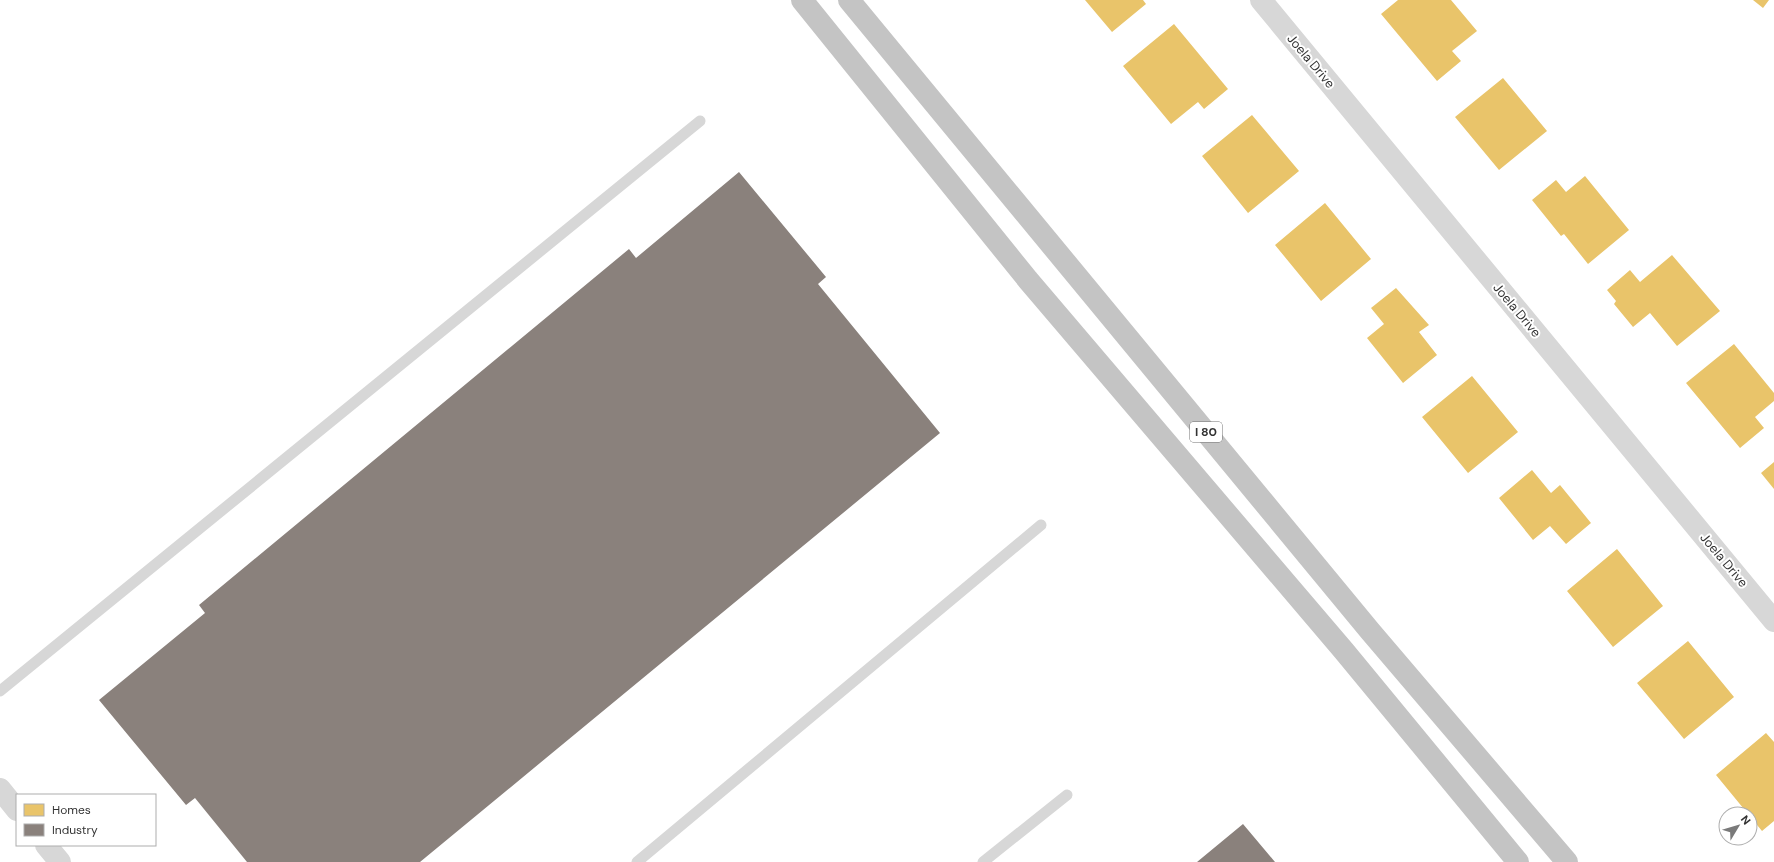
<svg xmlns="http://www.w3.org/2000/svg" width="1774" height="862" font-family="'DM Sans',sans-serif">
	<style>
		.homes { fill: #e9c46a }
		.industry { fill: #8a817c }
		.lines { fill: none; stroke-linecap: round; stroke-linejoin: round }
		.service { stroke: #d7d7d7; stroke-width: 11 }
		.minor { stroke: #d7d7d7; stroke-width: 22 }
		.tertiary { stroke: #d7d7d7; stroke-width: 22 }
		.motorway { stroke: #c4c4c4; stroke-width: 22 }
		.labels { text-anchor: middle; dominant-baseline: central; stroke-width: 4; stroke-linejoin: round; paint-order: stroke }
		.shield { fill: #fff; stroke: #707070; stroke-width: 1 }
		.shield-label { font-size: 12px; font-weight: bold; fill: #333 }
		.street-label { font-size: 13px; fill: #333; stroke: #fff }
	</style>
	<rect width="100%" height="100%" fill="#fff"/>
	<path class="homes" d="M1085 0H1143L1146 4 1112 32Z
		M1398 0H1451L1477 31 1452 51 1461 61 1437 81 1381 14Z
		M1753 0H1769L1763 8Z
		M1174 24 1228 89 1204 109 1198 102 1171 124 1123 66Z
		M1503 78 1547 131 1499 170 1455 117Z
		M1252 115 1299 171 1248 213 1202 156Z
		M1585 176 1629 230 1588 264 1564 234 1561 236 1532 200 1556 180 1566 192Z
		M1325 203 1371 259 1321 301 1275 245Z
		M1672 255 1720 311 1677 346 1650 313 1633 327 1614 304 1616 301 1607 290 1630 270 1640 282Z
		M1396 288 1429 325 1419 332 1437 355 1403 383 1367 338 1384 324 1371 308Z
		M1734 344 1774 393V401L1755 417 1764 428 1740 448 1686 383Z
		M1472 376 1518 432 1468 473 1422 417Z
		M1774 462V489L1761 473Z
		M1532 470 1551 493 1560 485 1591 523 1566 544 1550 526 1533 540 1499 498Z
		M1617 549 1663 606 1613 647 1567 591Z
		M1688 641 1734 697 1684 739 1637 683Z
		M1766 733 1774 742V821L1762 831 1716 775Z"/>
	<path class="industry" d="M739 172 826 277 818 284 940 433 420 862H247L195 798 186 805 99 700 205 613 199 605 629 249 636 258Z
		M1243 824 1275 862H1197Z"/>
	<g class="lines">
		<path class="service" d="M0 691 700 121
			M637 862 1041 525
			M983 862 1067 795"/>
		<path class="minor" d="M1261 0 1774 621"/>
		<path class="tertiary" d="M0 789 17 810
			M46 845 60 862"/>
		<path class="motorway" d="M802 0 1028 280 1344 651 1518 862
			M849 0 1370 631 1567 862"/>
	</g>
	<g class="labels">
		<rect class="shield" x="1190" y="422" width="32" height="20" rx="3"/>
		<g class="shield-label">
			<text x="1206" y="432">I 80</text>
		</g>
		<g class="street-label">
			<text transform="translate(1311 61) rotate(50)">Joela Drive</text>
			<text transform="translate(1517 310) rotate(50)">Joela Drive</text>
			<text transform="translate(1724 560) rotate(50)">Joela Drive</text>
		</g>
	</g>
	<rect x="16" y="794" width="140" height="52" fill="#ffffff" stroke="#adadad"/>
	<rect x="24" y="804" width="20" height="12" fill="#e9c46a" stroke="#adadad"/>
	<text x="52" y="814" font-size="12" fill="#333333">Homes</text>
	<rect x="24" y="824" width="20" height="12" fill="#8a817c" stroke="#adadad"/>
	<text x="52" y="834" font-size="12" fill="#333333">Industry</text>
	<g transform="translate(1738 826) rotate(52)"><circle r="19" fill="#ffffff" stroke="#adadad"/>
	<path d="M0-3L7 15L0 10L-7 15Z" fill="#7a7a7a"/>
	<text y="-6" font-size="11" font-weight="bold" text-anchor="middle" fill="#333333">N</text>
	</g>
</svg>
